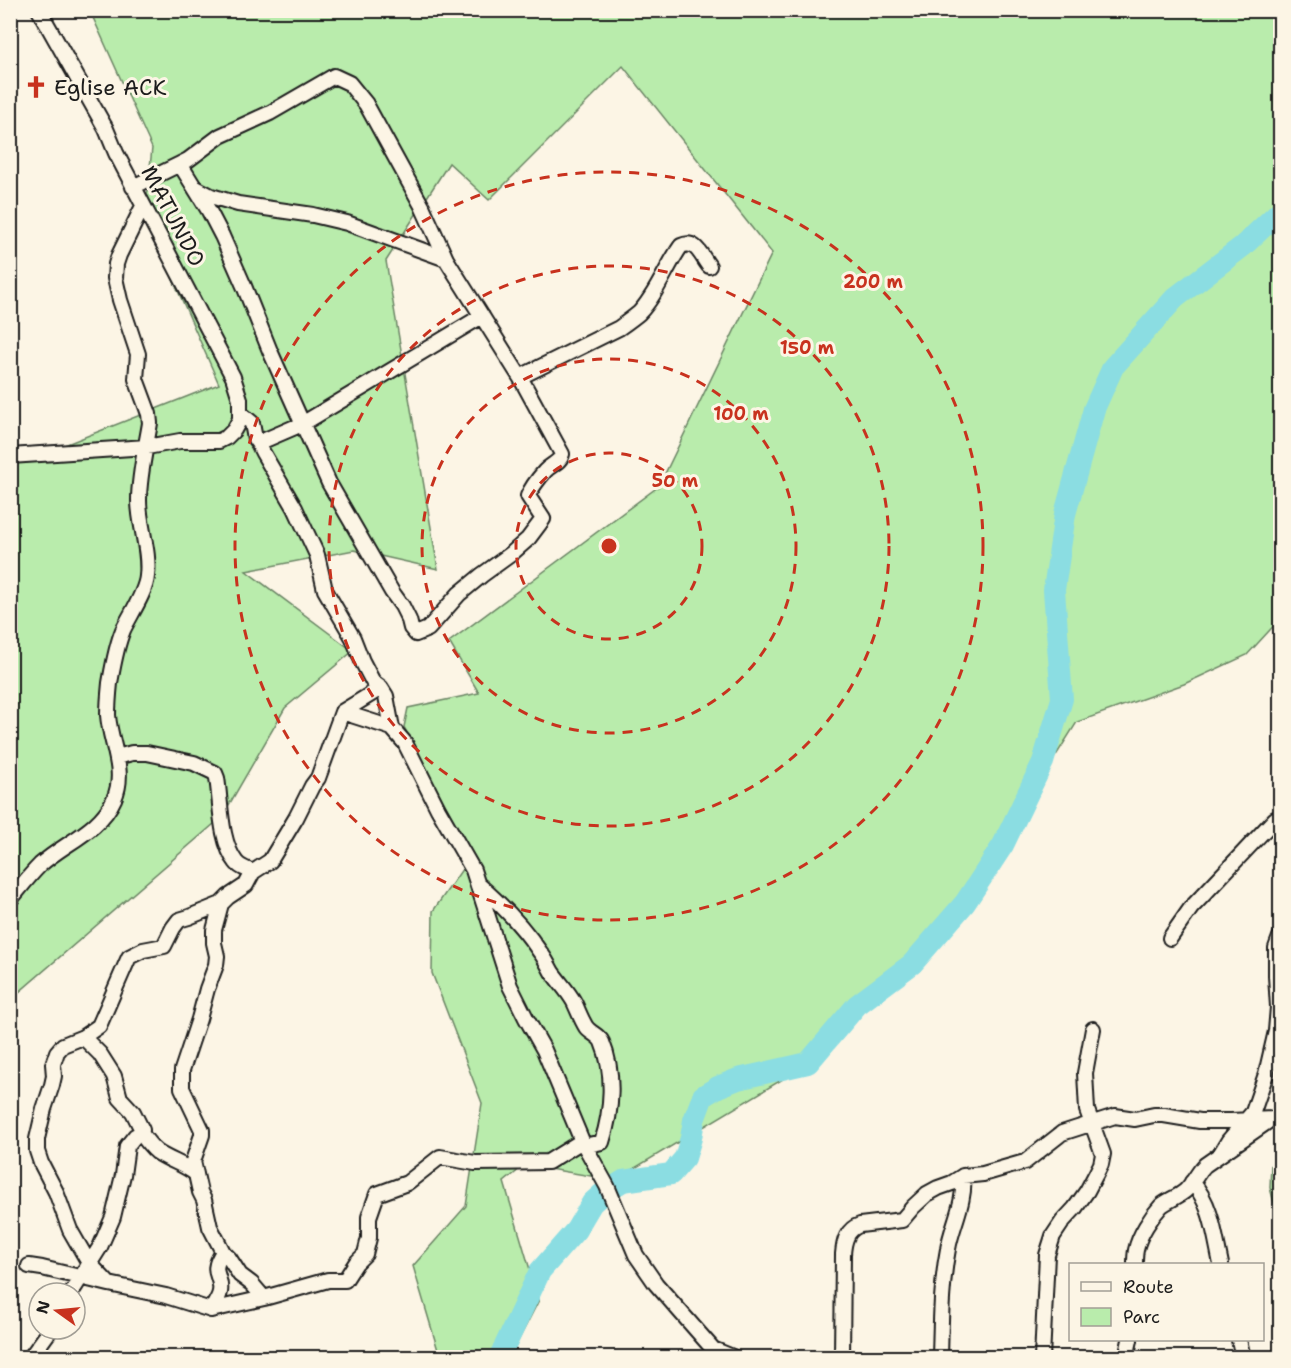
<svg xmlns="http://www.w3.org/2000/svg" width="1291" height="1368" font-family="'Shantell Sans',sans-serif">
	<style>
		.green { fill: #b9ecac; stroke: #6a8464; stroke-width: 1.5 }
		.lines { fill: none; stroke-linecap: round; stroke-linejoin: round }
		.river { stroke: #8bdde2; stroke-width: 22 }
		.minor-casing { stroke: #1c1c1c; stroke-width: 18 }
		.minor { stroke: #fcf5e5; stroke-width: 14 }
		.ring { fill: none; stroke: #c8321e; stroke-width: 3; stroke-dasharray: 10 8 }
		.labels { text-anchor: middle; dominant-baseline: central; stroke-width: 6; stroke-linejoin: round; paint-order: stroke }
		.poi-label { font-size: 22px; fill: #1c1c1c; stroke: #fcf5e5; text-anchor: start }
		.street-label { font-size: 22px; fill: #1c1c1c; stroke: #fcf5e5 }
		.centre { fill: #c8321e; stroke: #fcf5e5; stroke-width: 3 }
		.ring-label { font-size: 18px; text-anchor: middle; font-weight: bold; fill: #c8321e; stroke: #fcf5e5; stroke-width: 6; stroke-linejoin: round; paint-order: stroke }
	</style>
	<rect width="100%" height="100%" fill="#fcf5e5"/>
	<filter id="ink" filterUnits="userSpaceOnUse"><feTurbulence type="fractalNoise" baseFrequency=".0167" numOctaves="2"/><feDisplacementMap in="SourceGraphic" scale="12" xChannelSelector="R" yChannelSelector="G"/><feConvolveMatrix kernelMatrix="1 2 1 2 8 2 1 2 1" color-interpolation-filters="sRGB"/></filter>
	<g filter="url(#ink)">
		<path class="green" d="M90 11H1280V619L1247 655 1184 684 1077 722 976 883 828 1052 615 1180 525 1165 504 1182 539 1300 510 1357H440L413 1266 466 1206 482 1103 432 973 433 911 472 855 404 727 408 708 479 693 449 642 659 486 772 253 623 66 489 200 449 163 386 261 438 569 354 550 246 571 353 651 285 708 222 817 11 999V466L219 384 145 216 152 148Z
			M1280 1158V1225L1270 1188 1271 1165Z"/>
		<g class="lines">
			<path class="river" d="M499 1358 505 1346 540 1271 576 1230 592 1203 602 1194 623 1181 671 1174 685 1158 691 1138 694 1120 703 1096 718 1087 738 1079 808 1063 857 1005 912 964 965 903 1003 845 1043 762 1062 699 1054 590 1065 514 1094 409 1113 367 1175 298 1243 246 1280 211"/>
			<g class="minor-casing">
				<path id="minor" d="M39 10 106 129 116 153 233 377 240 399V413L252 423 255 439 258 443 263 453 295 508 317 555 325 590 353 638 362 661 373 682 381 688 386 696 392 728 405 743 438 809 473 870 510 986 526 1018 544 1050 582 1141 607 1186 636 1255 656 1284 713 1349 735 1358
					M133 187 180 164 209 211 222 236 244 286 270 351 329 483 392 592 402 606 409 620 411 628 416 634 428 629 459 594 482 575 511 554 528 539 543 519 528 496C532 486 538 479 545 471 551 464 560 463 562 454L520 377 446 259 422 206 366 104 349 83 334 76 270 113 220 136 188 160 180 164
					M196 188 211 196 238 204 313 215 347 223 446 259
					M520 377 619 328C626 323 633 318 639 313 657 294 666 267 681 246 696 239 701 256 709 266
					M258 443 302 424 482 316
					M10 456 147 447 180 441H219L227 437 234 430 240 419V413
					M342 712 381 688
					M392 728 342 712 318 778 312 786 296 818 270 861 253 872 246 885 228 897 221 904 189 917 179 920 173 928 164 946 143 950 129 957 99 1026 83 1037 63 1045 57 1052 53 1064 54 1076 52 1085 44 1109 37 1139V1151L41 1163 56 1192 70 1230 89 1263 109 1284 166 1296 211 1310 264 1298 328 1280H345L356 1263 365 1254 369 1238V1217L377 1194 407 1183 440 1157 475 1163 548 1162 582 1141
					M117 757 132 753H147L194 763 215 773 217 778C221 803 220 842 236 862 240 868 247 869 253 872
					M478 884C501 904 523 926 540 952 545 958 548 965 552 972 559 982 568 991 574 1002 578 1010 581 1019 586 1027 590 1033 599 1035 602 1042 615 1073 612 1111 602 1142L584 1146
					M10 900C20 888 29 876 40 865 64 843 100 831 114 799 127 771 110 744 108 715 108 705 109 693 110 683 113 666 116 647 123 630 130 615 146 592 147 576 150 550 139 526 139 500 139 474 146 448 150 423L149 414 136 379 138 354 120 300 115 278 116 264 119 255 143 206
					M221 904 214 930V943L217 956 216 965 207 989 199 1019 182 1070V1088L202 1130V1135L193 1161 200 1192 204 1200 210 1227 223 1252 229 1258 240 1275 252 1284 264 1298
					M1170 938 1191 908 1275 819 1280 825
					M141 1133C145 1139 151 1147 157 1152 170 1161 184 1164 196 1174
					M1221 1153 1229 1140 1253 1112 1266 1074 1276 1031 1278 1007 1276 976V948L1280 937
					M1192 1182C1212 1204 1215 1237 1221 1264
					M1135 1264C1135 1260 1135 1255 1136 1250 1139 1235 1151 1217 1161 1206 1168 1200 1178 1197 1185 1191 1193 1184 1197 1173 1205 1165L1270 1120
					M29 1266 42 1268 109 1284
					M71 1293 100 1247 113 1217 123 1175 127 1146 135 1136 141 1133 142 1130 133 1112 120 1098 114 1076 100 1054 83 1037
					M211 1310C214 1305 219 1298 220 1292 223 1275 208 1274 223 1252
					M1239 1340 1243 1358
					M30 1358 51 1329
					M842 1358 843 1254C844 1241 847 1229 860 1225L902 1220 913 1207 927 1194 938 1188 952 1183 963 1176 983 1174 1025 1162 1062 1133 1115 1116 1135 1119 1154 1115H1164L1200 1121H1231L1272 1119 1280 1116
					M940 1358C941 1321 941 1285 948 1249 952 1225 966 1201 963 1176
					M1042 1358 1047 1255 1053 1236 1063 1221 1075 1208 1087 1191 1096 1174 1101 1164 1103 1154 1087 1110 1085 1073 1093 1029
					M1126 1358 1130 1340"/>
			</g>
			<use href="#minor" class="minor"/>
		</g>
	</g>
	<g class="ring">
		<circle cx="609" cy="546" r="93"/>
		<circle cx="609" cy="546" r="187"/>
		<circle cx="609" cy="546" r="280"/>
		<circle cx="609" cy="546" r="374"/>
	</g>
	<defs>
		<g id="church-bare" transform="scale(1.8)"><path d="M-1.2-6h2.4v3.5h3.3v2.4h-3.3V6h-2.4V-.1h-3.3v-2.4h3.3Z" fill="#c8321e" stroke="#fcf5e5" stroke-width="2.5" paint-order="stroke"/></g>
	</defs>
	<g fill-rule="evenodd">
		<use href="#church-bare" x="36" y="87"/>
	</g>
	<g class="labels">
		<g class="poi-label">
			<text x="54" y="87">Eglise ACK</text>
		</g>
		<g class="street-label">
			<text transform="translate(173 216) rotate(62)">MATUNDO</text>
		</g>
	</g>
	<circle cx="609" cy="546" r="9" class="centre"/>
	<g class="ring-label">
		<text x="873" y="288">200 m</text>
		<text x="807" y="354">150 m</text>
		<text x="741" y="420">100 m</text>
		<text x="675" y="487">50 m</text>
	</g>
	<rect width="1291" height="1368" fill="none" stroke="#fcf5e5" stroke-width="36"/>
	<rect x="18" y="18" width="1255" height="1332" fill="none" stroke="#1c1c1c" stroke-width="2" filter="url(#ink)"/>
	<rect x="1069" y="1263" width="195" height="78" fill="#fcf5e5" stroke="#a29e95" stroke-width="1.5"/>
	<rect x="1081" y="1282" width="30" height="9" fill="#fcf5e5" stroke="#a29e95" stroke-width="1.5"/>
	<text x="1123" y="1293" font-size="18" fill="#1c1c1c">Route</text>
	<rect x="1081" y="1308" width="30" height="18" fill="#b9ecac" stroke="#a29e95" stroke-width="1.5"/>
	<text x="1123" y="1323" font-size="18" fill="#1c1c1c">Parc</text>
	<g transform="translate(57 1311) rotate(285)"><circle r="28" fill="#fcf5e5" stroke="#a29e95" stroke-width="1.5"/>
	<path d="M0-4.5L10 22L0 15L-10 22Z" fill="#c8321e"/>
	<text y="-9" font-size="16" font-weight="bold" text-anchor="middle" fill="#1c1c1c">N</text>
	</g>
</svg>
